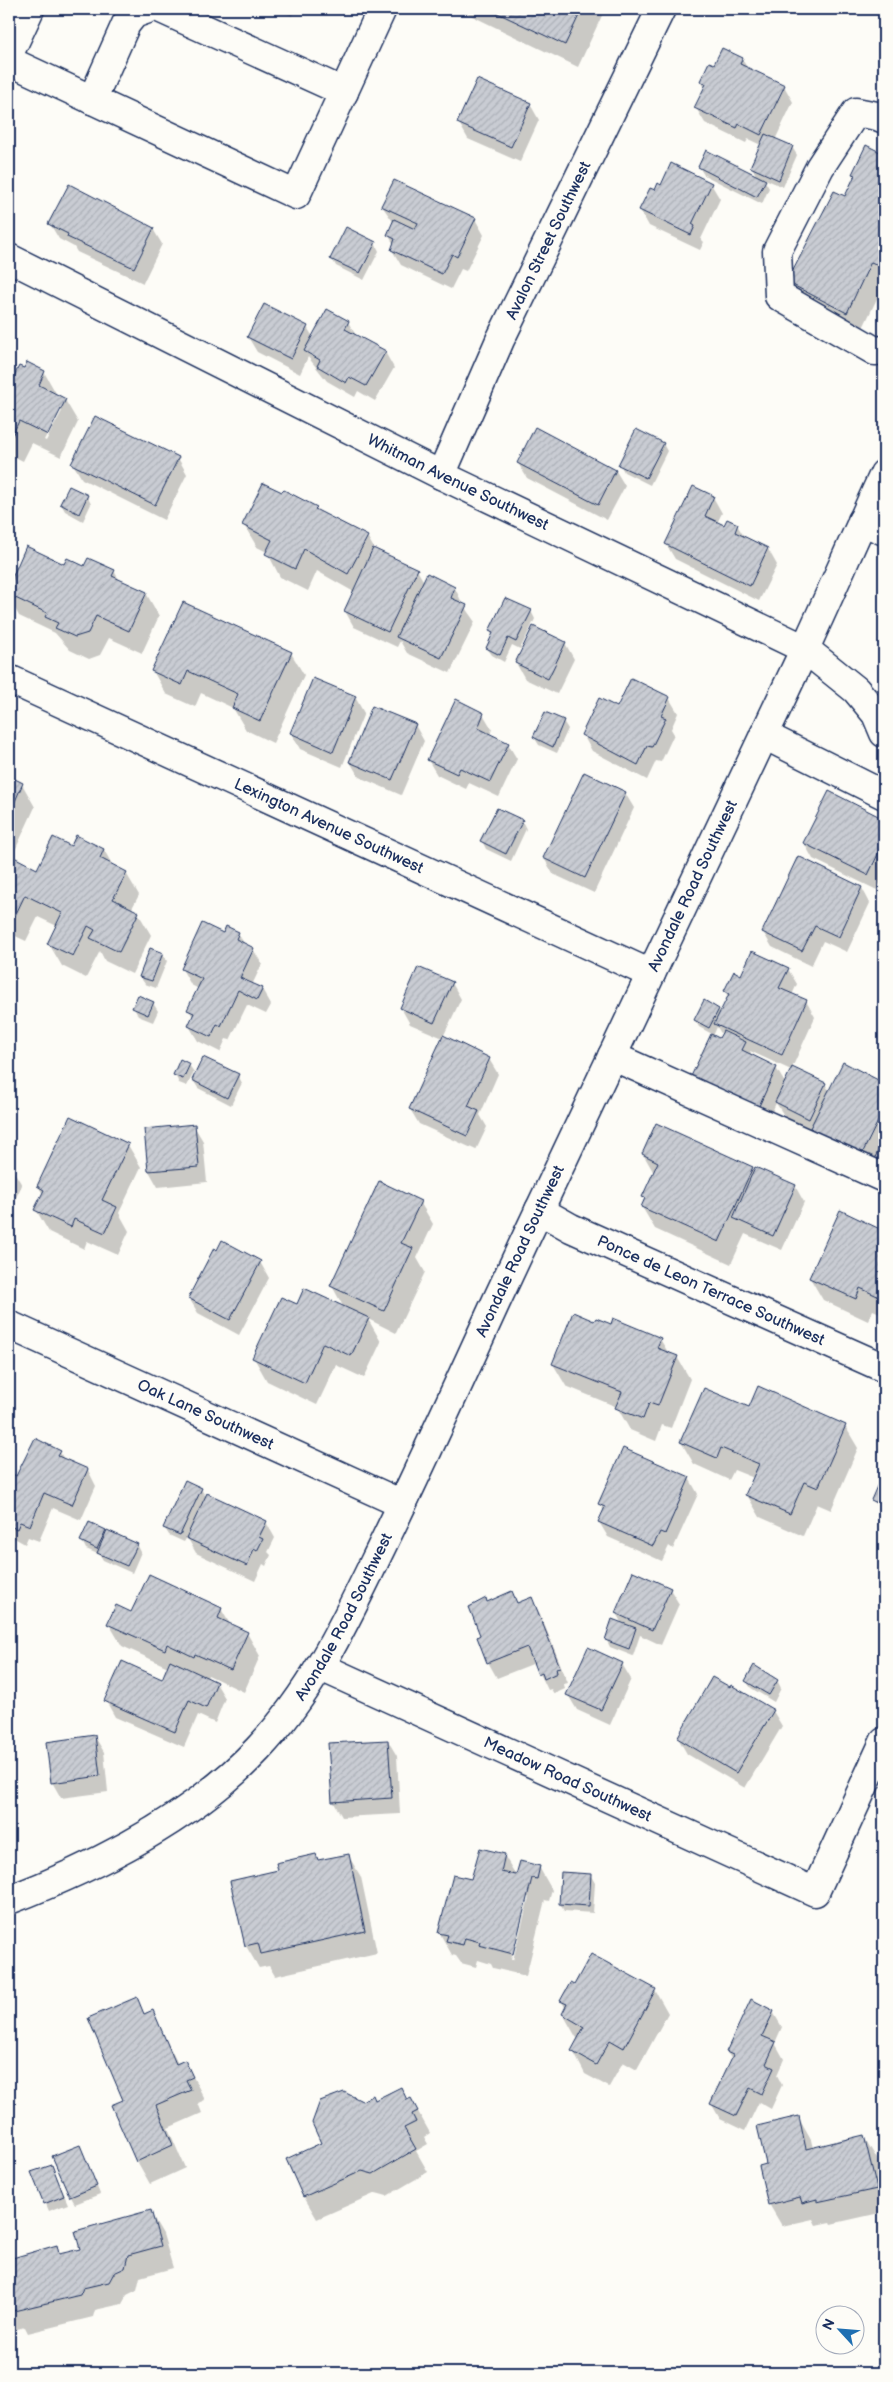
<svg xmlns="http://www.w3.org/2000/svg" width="893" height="2382" font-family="'Balsamiq Sans',sans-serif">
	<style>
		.shadow { fill: #0003; fill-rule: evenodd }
		.building { fill: url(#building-hatch); stroke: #1b2f5e }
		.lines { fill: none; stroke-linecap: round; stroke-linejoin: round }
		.minor-casing { stroke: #1b2f5e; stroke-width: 31 }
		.minor { stroke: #fdfcf7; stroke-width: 28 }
		.labels { text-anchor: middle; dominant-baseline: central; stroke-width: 4; stroke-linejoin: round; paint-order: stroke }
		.street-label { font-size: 16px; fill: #1b2f5e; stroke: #fdfcf7 }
	</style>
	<defs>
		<pattern id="building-hatch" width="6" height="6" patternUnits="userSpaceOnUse" patternTransform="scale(1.25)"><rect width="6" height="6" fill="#c9ccd3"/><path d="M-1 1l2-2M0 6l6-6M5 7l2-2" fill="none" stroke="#acb0b8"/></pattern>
	</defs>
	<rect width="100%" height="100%" fill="#fdfcf7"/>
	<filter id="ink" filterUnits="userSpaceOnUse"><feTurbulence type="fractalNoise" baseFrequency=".02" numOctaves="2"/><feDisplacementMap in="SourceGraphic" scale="10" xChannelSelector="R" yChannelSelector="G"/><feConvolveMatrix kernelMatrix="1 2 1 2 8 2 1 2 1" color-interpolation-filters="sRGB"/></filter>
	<g filter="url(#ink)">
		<path class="shadow" d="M277 9H295L292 16Z
			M465 9H605L578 67 468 14Z
			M742 59 748 69 784 86 793 102 775 140 792 147 797 155 783 187 763 178 769 188 762 204 704 175 699 167 757 177 752 167 761 145 748 139 746 143 705 123 696 108 705 88 701 81 715 66Z
			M530 104 539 120 520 162 468 139 459 123Z
			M866 147 884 155V284L860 334 802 304 789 282 846 197 855 177 853 174Z
			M711 184 720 199 701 239 704 242 700 250 649 226 640 210 662 186Z
			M382 206 475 219 484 235 466 271 461 269 451 289 401 265 392 250 394 245 388 234 394 223Z
			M50 224 153 229 162 244 143 283 77 252 74 247 59 239Z
			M375 243 379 251 364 280 336 266 332 259Z
			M348 322 357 337 385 352 394 368 375 401 358 391 355 397 327 381 308 357 300 374 257 352 248 337 307 327 313 337Z
			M44 372 57 395 65 400 78 422 61 457 32 443 23 461 9 454V375L15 378ZM59 411H62L46 441 44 440Z
			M663 444 667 451 650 485 624 472 620 464Z
			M178 458 187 474 164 520 82 479 73 464Z
			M518 463 616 471 625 486 607 520 527 478Z
			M87 496 91 504 83 521 65 511 61 504Z
			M713 497 722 513 717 523 724 527 737 525 745 538 768 549 777 565 759 601 675 559 666 544Z
			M316 507 318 512 367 536 375 550 417 570 424 582 455 588 463 605 475 622 450 673 407 653 400 641 397 647 354 627 345 611 354 592 317 571 308 591 280 577 267 552 257 547 244 525Z
			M27 548 65 566 114 571 120 581 146 593 159 616 142 653 109 638 100 655 89 659 70 650 55 633 19 616 9 598V588Z
			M531 611 535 619 520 649 512 645 504 662 492 655 487 648 493 636 490 631Z
			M565 643 574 659 557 694 525 679 516 663Z
			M291 653 304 675 273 743 246 730 233 708 201 693 195 707 166 694 153 671Z
			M355 697 364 713 342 767 300 749 291 733Z
			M669 698 678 713 671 729 674 734 661 762 656 761 647 780 592 751 583 735 618 709Z
			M483 714 492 729 490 735 508 744 517 759 499 797 469 783 466 789 437 775 428 760Z
			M563 721 568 729 557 753 539 745 534 737Z
			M415 725 424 741 401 795 359 777 350 762Z
			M9 778 22 784 35 807 12 857 38 870 71 848 76 837 104 850 113 866 126 873 139 895 131 910 138 913 151 935 132 974 105 961 100 951 86 978 62 966 49 944 57 926 38 917 26 941 9 933Z
			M625 793 634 808 594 893 553 874 544 858Z
			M829 793 884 820V875L877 890 813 859 804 843Z
			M522 821 526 829 511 861 486 849 482 841Z
			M862 888 870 903 847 952 823 941 811 966 772 947 763 932Z
			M238 933 245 945 253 949 262 964 252 985 262 989 271 1005 266 1014 247 1005 230 1040 226 1039 220 1052 198 1041 189 1026 193 1017 189 1010 199 989 191 985 182 969 224 935Z
			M162 954 167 961 156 988 145 984 140 977Z
			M788 969 797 984 792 995 806 1001 815 1017 792 1068 825 1084 830 1092 843 1064 884 1084V1179L813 1131 785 1117 776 1103 762 1134 687 1087 712 1034 699 1027 695 1020 718 1009 721 1013 728 997 725 991 742 977ZM717 1027 722 1035 720 1040 713 1036ZM750 1051 791 1070 785 1083 776 1068 752 1056Z
			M452 983 461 999 443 1037 489 1059 498 1074 480 1115 487 1127 476 1150 419 1124 410 1109 443 1038 410 1024 401 1008Z
			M153 1003 158 1011 153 1022 138 1016 134 1008Z
			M189 1065 194 1072 187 1086 179 1083 175 1075Z
			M238 1075 242 1083 231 1105 198 1088 193 1080Z
			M194 1126 203 1141 207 1182 158 1187 149 1171 145 1130Z
			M128 1145 141 1167 119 1213 129 1231 118 1255 87 1241 84 1249 49 1232 36 1210 43 1194 38 1186Z
			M643 1154 752 1168 754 1172 795 1186 804 1202 782 1250 745 1234 731 1264 655 1229 642 1207 646 1200 643 1196 654 1173Z
			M9 1167 13 1170 22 1185 9 1212Z
			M420 1202 433 1224 417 1258 425 1272 396 1333 368 1319 381 1342 364 1378 336 1365 317 1405 267 1381 254 1358 297 1305 344 1308 332 1286Z
			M840 1212 884 1232V1315L873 1310 868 1321 823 1300 810 1278Z
			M260 1262 269 1278 239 1335 198 1313 189 1298Z
			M660 1339 669 1354 677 1357 690 1379 671 1428 662 1425 656 1441 630 1430 617 1407 566 1386 553 1364Z
			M749 1409 845 1426 858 1448 831 1510 817 1504 803 1536 760 1517 747 1495 754 1478 734 1470 729 1480 694 1464 681 1442Z
			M60 1452 64 1460 88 1470 96 1486 81 1520 53 1508 39 1541 28 1537 25 1544 9 1535V1474L16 1478Z
			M884 1474V1520L873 1500Z
			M689 1478 698 1494 673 1549 669 1546 662 1561 608 1537 599 1522 604 1511 600 1504Z
			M201 1489 206 1497 266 1522 275 1538 268 1552 271 1555 266 1566 263 1564 255 1581 196 1553 187 1537 184 1542 169 1535 164 1527Z
			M105 1531 107 1534 137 1544 141 1552 132 1573 103 1560 100 1555 86 1549 82 1541Z
			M670 1589 679 1604 661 1645 640 1635 633 1656 610 1647 606 1639 622 1624 616 1613Z
			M512 1593 518 1604 531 1599 540 1614 568 1683 564 1684 565 1689 554 1694 551 1689 548 1690 535 1663 497 1678 488 1662 482 1636 487 1603Z
			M221 1609 231 1626 247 1633 260 1656 244 1692 208 1675 207 1678 216 1683 225 1698 215 1723 198 1715 184 1747 115 1717 106 1701 162 1680 168 1667 122 1646 109 1624 132 1613Z
			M622 1664 631 1679 610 1725 577 1710 568 1695Z
			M777 1680 781 1688 774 1702 751 1688 746 1681Z
			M773 1711 782 1726 745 1788 687 1754 678 1738Z
			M95 1737 104 1752 108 1792 61 1798 52 1782Z
			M388 1741 397 1756 400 1814 342 1817 333 1801Z
			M348 1855 361 1877 377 1953 275 1976 269 1966 259 1968 246 1946 319 1861Z
			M504 1855 517 1877 539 1867 552 1890 549 1901 545 1900 526 1976 493 1968 491 1964 478 1960 476 1967 461 1963 456 1956 452 1955 439 1932 472 1881ZM526 1897H529L513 1960H511Z
			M591 1876 595 1883 593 1913 564 1911 560 1904Z
			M591 1955 655 1990 668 2013 637 2070 623 2062 609 2087 585 2074 573 2051 579 2039 576 2037 563 2014 566 2009 561 2000 575 1987Z
			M136 1999 145 2015 152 2012 178 2064 185 2061 205 2100 198 2103 202 2113 168 2128 185 2168 150 2184 137 2161 125 2101Z
			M773 2012 782 2027 775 2043 784 2059 777 2075 782 2085 771 2109 759 2102 745 2131 720 2119 711 2103 732 2060 727 2052Z
			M411 2099 430 2133 424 2137 428 2144 416 2151 428 2172 387 2196 376 2193 317 2219 304 2197 288 2159 323 2144 362 2102Z
			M798 2117 811 2140 813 2148 864 2137 877 2159 884 2191V2212L831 2224 830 2222 816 2225 813 2219 782 2226 769 2204 768 2165Z
			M83 2154 100 2194 75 2204 71 2197Z
			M52 2166 68 2204 49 2211 33 2173Z
			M150 2212 163 2234 173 2268 140 2277 137 2290 127 2295 122 2304 95 2310 93 2317 28 2333 25 2327 9 2331V2260L56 2247 61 2255 81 2250Z"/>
		<path class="building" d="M489 9H582L565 45Z
			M722 48 743 58 740 64 785 85 761 135 739 124 737 128 694 108 706 84 700 81 709 62 714 64Z
			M477 79 531 103 511 147 457 123Z
			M765 134 793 146 779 180 750 167Z
			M866 145 884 154V236L882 241 884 243V252L878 265 871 262 847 313 787 282 834 191 845 196 855 175 852 174Z
			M706 150 766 180 757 197 698 167Z
			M671 163 712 183 692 224 695 226 691 235 639 210 650 188 655 190 658 183 661 185Z
			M394 180 476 218 457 257 452 254 442 274 391 250 395 239 387 235 394 219 415 229 418 223 381 206Z
			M69 184 154 228 134 268 67 237 68 234 48 224Z
			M346 227 376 242 360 273 330 259Z
			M264 304 308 326 291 359 247 337Z
			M327 309 349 321 345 329 386 351 366 386 349 377 346 383 317 366 320 360 304 351Z
			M27 362 45 371 39 385 66 399 48 435 19 421 10 440 9 373 14 376 19 366 24 368Z
			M95 416 179 457 155 505 71 464Z
			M535 427 616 470 598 505 517 463Z
			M636 429 664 443 646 478 618 465Z
			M263 483 282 492 284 490 317 507 315 509 368 536 348 574 304 549 295 569 265 554 272 540 242 525Z
			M69 486 88 495 79 514 60 504Z
			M693 486 714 496 705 516 724 525 727 519 738 524 735 532 768 548 750 586 665 544Z
			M26 546 64 564 67 558 84 566 88 558 115 570 112 576 147 592 129 631 96 616 88 633 75 637 55 628 58 623 45 617 47 613 9 595V585Z
			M373 548 418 569 388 632 344 611Z
			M427 573 455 587 451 598 467 605 441 658 396 637Z
			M505 598 532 610 516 642 508 638 500 655 486 648 493 633 489 631Z
			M183 602 292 652 260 721 232 708 238 694 188 671 182 685 151 671Z
			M533 626 566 642 548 679 515 663Z
			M313 678 356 696 333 752 290 733Z
			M631 678 670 697 661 716 666 718 652 747 647 746 638 765 581 735 599 698 617 707Z
			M456 699 484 713 478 728 509 743 490 782 460 768 457 774 427 760Z
			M372 706 416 724 392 780 349 762Z
			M545 712 564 720 553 747 533 737Z
			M584 772 626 792 585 878 543 858Z
			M9 776 23 783 9 815Z
			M829 791 884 819V842L868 875 803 843Z
			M497 808 523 820 506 854 480 841Z
			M76 835 104 849 100 858 127 872 113 899 139 912 119 952 90 938 95 930 88 926 73 956 47 944 62 913 25 895 13 920 9 918V862L12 856 37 869 53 837 71 846Z
			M798 856 862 887 839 937 815 926 802 951 762 932Z
			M202 923 223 933 226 926 239 932 236 939 254 948 240 978 263 988 257 1000 238 990 221 1026 217 1024 211 1037 188 1026 194 1013 187 1010 202 979 181 969Z
			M150 948 163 953 152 981 139 977Z
			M752 951 789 968 779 988 807 1000 782 1055 714 1024 729 994 724 991 734 971 741 975Z
			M418 967 453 982 434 1023 400 1008Z
			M138 995 154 1002 148 1015 132 1008Z
			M704 1000 719 1009 709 1028 694 1020Z
			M723 1031 746 1042 742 1050 777 1067 753 1119 686 1087 711 1034 719 1038Z
			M443 1035 490 1058 468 1106 479 1111 467 1136 409 1109Z
			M203 1057 239 1074 227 1098 192 1080Z
			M180 1059 190 1064 183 1079 173 1075Z
			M843 1062 884 1083V1109L858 1162 808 1138 812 1129 810 1128Z
			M792 1067 826 1083 809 1119 775 1102Z
			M70 1116 129 1144 102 1200 117 1207 105 1233 74 1219 71 1227 34 1210 44 1190 37 1186Z
			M656 1123 753 1167 719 1242 641 1207 645 1198 642 1197 658 1162 642 1154Z
			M195 1124 199 1167 148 1171 144 1129Z
			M884 1138V1168L873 1162Z
			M755 1167 796 1185 773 1236 733 1218Z
			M379 1181 421 1201 401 1243 413 1248 384 1311 330 1286Z
			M840 1210 884 1231V1299L860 1288 856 1299 809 1278Z
			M222 1240 261 1261 230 1320 188 1298 214 1248 217 1250Z
			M304 1288 369 1318 351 1356 323 1343 305 1383 252 1358 281 1297 297 1304Z
			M573 1312 594 1321 596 1318 611 1324 613 1318 661 1338 657 1348 678 1356 658 1406 649 1403 643 1419 615 1408 622 1392 552 1364Z
			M758 1386 846 1425 818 1488 804 1482 790 1514 745 1495 759 1464 721 1448 717 1458 680 1442 704 1388 749 1407Z
			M35 1438 61 1451 58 1456 88 1469 72 1505 44 1493 30 1526 20 1522 17 1529 9 1526V1472L16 1476Z
			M623 1448 690 1477 665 1534 660 1532 653 1546 598 1522 605 1507 598 1504Z
			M884 1470V1506L871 1500Z
			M185 1480 202 1488 180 1535 163 1528Z
			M207 1493 267 1521 259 1537 263 1539 257 1551 254 1549 247 1566 186 1538Z
			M89 1522 106 1530 97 1549 80 1541Z
			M107 1530 138 1544 127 1566 97 1553Z
			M633 1571 671 1588 652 1630 615 1613Z
			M149 1574 222 1608 218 1618 248 1632 231 1670 195 1654 194 1657 167 1644 165 1650 107 1624 116 1605 131 1612Z
			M512 1591 517 1603 532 1597 560 1667 556 1668 557 1673 544 1679 542 1673 538 1675 527 1647 487 1663 477 1637 480 1635 469 1607 486 1598 487 1602Z
			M612 1619 636 1628 629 1649 605 1640Z
			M588 1647 623 1663 601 1710 566 1695Z
			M170 1660 217 1682 206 1708 189 1700 175 1732 104 1701 122 1661 162 1679Z
			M754 1665 778 1680 769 1695 745 1681Z
			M712 1677 730 1687 731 1685 774 1710 736 1773 677 1738Z
			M95 1735 100 1776 51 1783 46 1742Z
			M388 1740 392 1798 332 1802 328 1743Z
			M480 1848 505 1854 501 1872 516 1875 520 1861 540 1866 537 1879 532 1878 513 1954 479 1945 480 1942 465 1938 463 1945 446 1941 448 1935 438 1933 453 1875 471 1879Z
			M316 1854 318 1860 349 1854 365 1931 261 1954 258 1943 245 1946 230 1881 278 1870 276 1863Z
			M561 1872 591 1874 589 1906 559 1904Z
			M591 1954 656 1989 624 2048 610 2040 596 2065 571 2051 584 2027 562 2014 567 2004 560 2001 570 1983 574 1985Z
			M137 1997 144 2014 153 2010 176 2064 185 2060 193 2077 186 2080 191 2090 156 2105 173 2145 136 2162 111 2105 123 2100 88 2018Z
			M751 1999 774 2011 762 2036 776 2042 766 2064 774 2068 762 2094 750 2088 736 2116 710 2104 733 2055 726 2052Z
			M401 2087 407 2100 411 2098 418 2111 412 2114 416 2122 404 2128 416 2149 373 2174 362 2171 303 2197 286 2159 321 2143 312 2123 320 2101 344 2092 362 2101 373 2095 375 2100Z
			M799 2116 806 2149 864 2135 877 2189 817 2202V2199L802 2203 800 2197 768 2205 759 2166 766 2164 757 2126Z
			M80 2145 97 2186 70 2197 52 2156Z
			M52 2165 64 2196 44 2204 31 2172Z
			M151 2210 161 2246 128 2255 125 2268 114 2273 109 2282 83 2288 80 2295 14 2311 12 2305 9 2306V2259L57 2245 59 2254 80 2249 75 2231Z"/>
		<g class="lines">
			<g class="minor-casing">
				<g id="minor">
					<path d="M161 9 344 92"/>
					<path d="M9 54 30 9"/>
					<path d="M9 61 296 195 382 9"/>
					<path d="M92 100 126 24 134 14 148 9"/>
					<path d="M884 119 877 116 856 112 820 167 777 251 779 296 875 351 884 350"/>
					<path id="s1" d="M9 258 441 475 805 649 856 690 876 714 884 733"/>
					<path id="s2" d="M441 475 500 340 661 9"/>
					<path d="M862 521 884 531"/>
					<path id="s3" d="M9 679 651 974"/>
					<path d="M764 735 884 795"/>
					<path d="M612 1056 884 1178"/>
					<path id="s4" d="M539 1210 571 1228 884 1368"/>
					<path id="s5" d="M9 1325 402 1504"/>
					<path id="s6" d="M321 1667 815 1892 884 1742"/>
					<path id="s7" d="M9 1900C97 1866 192 1819 258 1749 315 1689 347 1618 383 1544 422 1464 459 1383 496 1302 597 1086 700 871 802 655 830 595 856 534 884 474"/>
				</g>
			</g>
			<use href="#minor" class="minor"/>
		</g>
	</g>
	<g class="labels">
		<g class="street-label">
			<text stroke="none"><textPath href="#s2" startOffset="258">Avalon Street Southwest</textPath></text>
			<text stroke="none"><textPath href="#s1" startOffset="502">Whitman Avenue Southwest</textPath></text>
			<text stroke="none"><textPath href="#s3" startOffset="352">Lexington Avenue Southwest</textPath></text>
			<text stroke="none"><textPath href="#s7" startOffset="1262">Avondale Road Southwest</textPath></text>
			<text stroke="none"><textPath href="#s7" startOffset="858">Avondale Road Southwest</textPath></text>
			<text stroke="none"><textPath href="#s4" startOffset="190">Ponce de Leon Terrace Southwest</textPath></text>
			<text stroke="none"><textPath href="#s5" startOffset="216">Oak Lane Southwest</textPath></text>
			<text stroke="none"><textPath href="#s7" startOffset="452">Avondale Road Southwest</textPath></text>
			<text stroke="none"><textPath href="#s6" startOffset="271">Meadow Road Southwest</textPath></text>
		</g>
	</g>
	<rect width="893" height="2382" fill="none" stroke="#fdfcf7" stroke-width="30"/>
	<rect x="15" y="15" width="863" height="2352" fill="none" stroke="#1b2f5e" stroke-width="2" filter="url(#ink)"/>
	<g transform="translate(840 2330) rotate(296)"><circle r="24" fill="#fdfcf7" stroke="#a3aaba"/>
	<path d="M0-4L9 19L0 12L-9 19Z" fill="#1f6fb2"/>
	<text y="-8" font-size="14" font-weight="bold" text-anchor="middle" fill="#1b2f5e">N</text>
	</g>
</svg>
